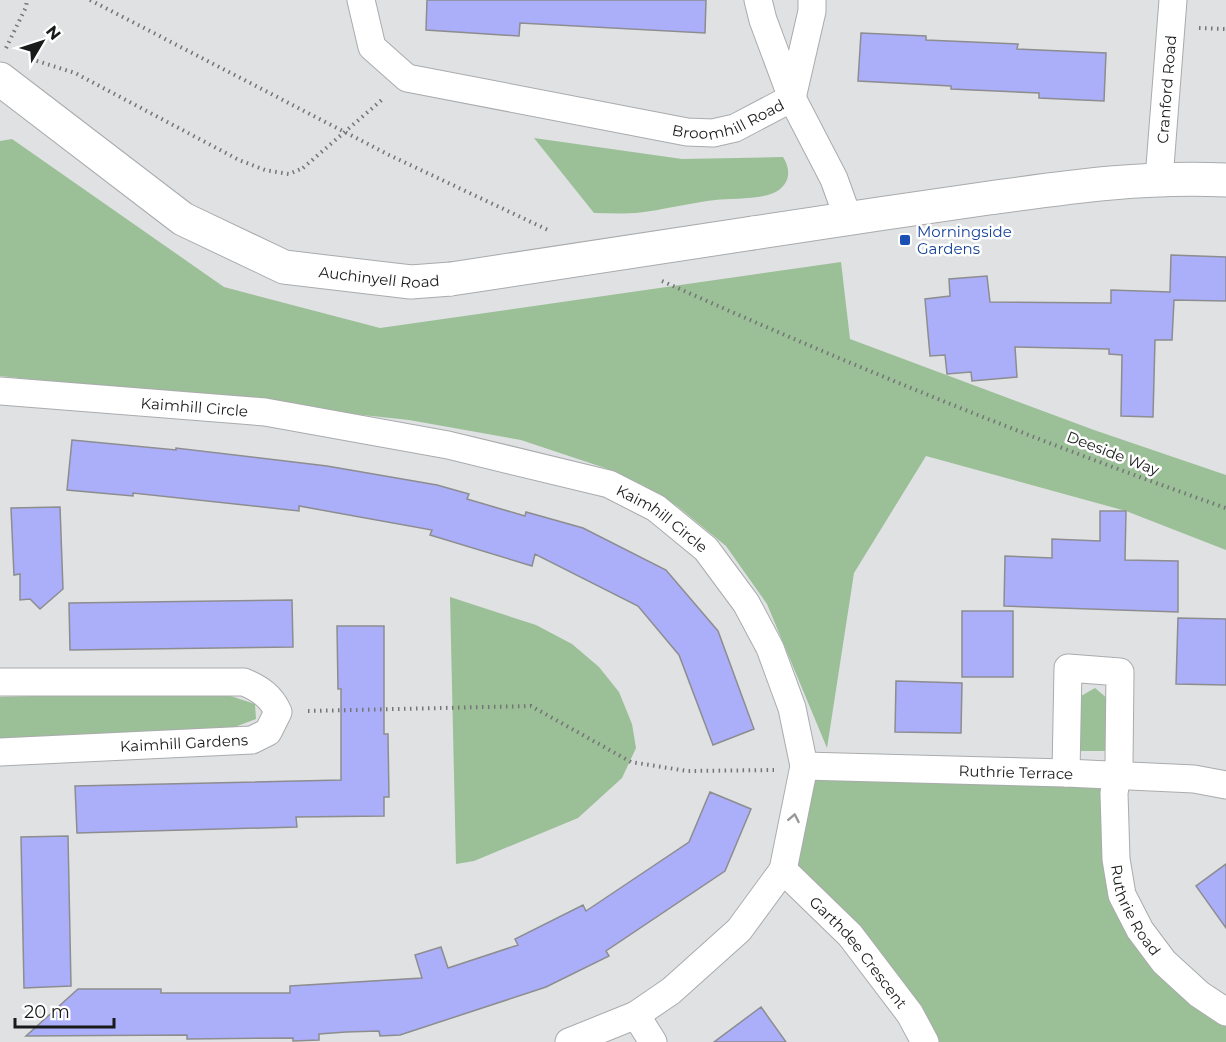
<svg xmlns="http://www.w3.org/2000/svg" width="1226" height="1042" font-family="Montserrat,sans-serif">
	<style>
		.green { fill: #9bbf96 }
		.building { fill: #abaef9; stroke: #8d8d90; stroke-width: 1.5 }
		.lines { fill: none; stroke-linecap: round; stroke-linejoin: round }
		.minor-casing { stroke: #a9abad; stroke-width: 29 }
		.tertiary-casing { stroke: #a9abad; stroke-width: 35 }
		.path { stroke: #747576; stroke-width: 4; stroke-dasharray: 1.5 4.5; stroke-linecap: butt }
		.minor { stroke: #fff; stroke-width: 27 }
		.tertiary { stroke: #fff; stroke-width: 33 }
		.tertiary-bridge-casing { stroke: #a9abad; stroke-width: 35; stroke-linecap: butt }
		.path-bridge { stroke: #747576; stroke-width: 4; stroke-dasharray: 1.5 4.5; stroke-linecap: butt }
		.tertiary-bridge { stroke: #fff; stroke-width: 33 }
		.oneway { stroke: #989898 }
		.transit-dot { fill: #1a4fb4; stroke: #fff; stroke-width: 2 }
		.labels { text-anchor: middle; dominant-baseline: central; stroke-width: 5; stroke-linejoin: round; paint-order: stroke }
		.street-label { font-size: 15px; fill: #191a1a; stroke: #fff }
		.transit-label { font-size: 15px; fill: #164399; stroke: #fff; text-anchor: start }
	</style>
	<rect width="100%" height="100%" fill="#dfe1e3"/>
	<path class="green" d="M534 138 682 159 783 157C790 168 791 181 779 190 766 200 732 198 715 200 689 203 663 210 636 213 623 214 608 213 594 213Z
		M12 139 224 287 380 328 841 262 850 339 1094 430 1226 475V550L1126 511 926 456 854 573 827 748 767 604 726 546 677 506 643 485 605 468 521 440 409 420 0 376V141Z
		M450 597 536 625 572 644 599 667 619 692 632 724 636 748 622 778 578 818 474 861 456 864Z
		M1095 688 1108 699V751H1079L1081 696Z
		M212 690 255 704 256 719 213 735 0 741V697Z
		M804 766 1117 776 1122 895 1226 1012V1042H925L783 870Z"/>
	<path class="building" d="M427 0H706L705 33 520 23 519 36 426 30Z
		M861 33 926 36V40L1018 44 1017 49 1106 53 1104 101 1039 98V93L951 89V86L858 81Z
		M1171 255 1226 257V301L1174 300 1172 340H1155L1153 417 1121 416 1122 355 1109 354V349L1015 347 1017 377 972 381 971 372 947 374 945 355 930 356 925 299 950 296 949 279 987 276 990 302 1111 303V290L1170 292Z
		M72 440 176 450V448L327 466 437 485 469 494 467 499 525 516 526 512 583 528 666 570 718 631 754 729 713 745 679 655 638 606 535 554 532 566 430 535 432 530 299 506V511L133 493V496L67 490Z
		M60 507 63 589 40 609 30 599 20 600V574L14 575 11 508Z
		M1100 511H1126L1125 560 1178 561V612L1004 606 1005 556 1052 558V539L1100 541Z
		M292 600 293 647 70 650 69 603Z
		M962 611H1013V677H962Z
		M1178 618 1226 619V685L1176 684Z
		M337 626H384V734H388L389 797H384V816L296 817 297 827 77 833 75 786 341 780V689H338Z
		M896 681 962 683 961 733 895 732Z
		M710 792 751 809 725 871 606 951 609 956 546 987 400 1035 380 1036 379 1031 346 1032 319 1034V1040L293 1041V1038L187 1039V1035L26 1036 78 989H161V993H290V986L422 978 415 955 441 947 448 968 518 945 515 939 583 905 586 911 689 842Z
		M68 836 71 986 24 988 21 837Z
		M1226 864V928L1196 886Z
		M761 1007 786 1042H714Z"/>
	<g class="lines">
		<g class="minor-casing">
			<g id="minor">
				<path id="s1" d="M361 0 372 47 407 78 687 132 713 133 735 128 792 98 834 179 848 218"/>
				<path d="M758 0 763 20 792 98"/>
				<path d="M792 98 812 11V0"/>
				<path id="s2" d="M1159 179 1173 0"/>
				<path id="s3" d="M0 391 265 412 448 445 609 484 656 508 706 549 746 603 770 648 792 708 804 766 783 870 739 930 671 991 636 1015 569 1042"/>
				<path d="M0 682H244C260 689 271 696 278 712L268 732 252 740 0 752"/>
				<path id="s4" d="M804 766 1066 773 1194 779 1226 785"/>
				<path id="s5" d="M1066 773 1068 668 1120 672 1119 764 1114 793 1116 859 1122 895 1140 930 1164 962 1199 994 1226 1012"/>
				<path id="s6" d="M783 870 850 935 910 1014 925 1042"/>
				<path d="M636 1015 653 1042"/>
			</g>
		</g>
		<g class="tertiary-casing">
			<g id="tertiary">
				<path id="s7" d="M0 79 183 219 284 267 411 282 451 279"/>
				<path d="M753 233C832 221 910 209 989 198 1069 187 1145 176 1226 180"/>
			</g>
		</g>
		<path class="path" d="M90 0 389 155 548 230
			M1199 28 1226 29
			M6 48 26 7 27 0
			M31 61 34 60 75 73 239 160 265 170 289 174 303 168
			M662 281C847 364 1035 441 1226 508
			M308 711 531 706 631 762 687 771 774 770"/>
		<use href="#minor" class="minor"/>
		<use href="#tertiary" class="tertiary"/>
		<g class="tertiary-bridge-casing">
			<path id="tertiary-bridge" d="M451 279 753 233"/>
		</g>
		<path class="path-bridge" d="M303 168 384 98"/>
		<use href="#tertiary-bridge" class="tertiary-bridge"/>
	</g>
	<defs><path id="oneway-chevron" d="M-2-3.5L2.5 0L-2 3.5" fill="none" stroke-width="1.6" stroke-linecap="round" stroke-linejoin="round" transform="scale(1.5)"/></defs>
	<use class="oneway" href="#oneway-chevron" transform="translate(794 818) rotate(-79)"/>
	<rect class="transit-dot" x="899" y="234" width="12" height="12" rx="3"/>
	<g class="labels">
		<g class="street-label">
			<text stroke="none"><textPath href="#s2" startOffset="90">Cranford Road</textPath></text>
			<text stroke="none"><textPath href="#s1" startOffset="424">Broomhill Road</textPath></text>
			<text stroke="none"><textPath href="#s7" startOffset="438">Auchinyell Road</textPath></text>
			<text stroke="none"><textPath href="#s3" startOffset="195">Kaimhill Circle</textPath></text>
			<text transform="translate(1113 453) rotate(21)">Deeside Way</text>
			<text stroke="none"><textPath href="#s3" startOffset="681">Kaimhill Circle</textPath></text>
			<text transform="translate(184 743) rotate(-3)">Kaimhill Gardens</text>
			<text stroke="none"><textPath href="#s4" startOffset="212">Ruthrie Terrace</textPath></text>
			<text stroke="none"><textPath href="#s5" startOffset="400">Ruthrie Road</textPath></text>
			<text stroke="none"><textPath href="#s6" startOffset="112">Garthdee Crescent</textPath></text>
		</g>
		<g class="transit-label">
			<text x="917" y="231">Morningside<tspan x="917" dy="17">Gardens</tspan></text>
		</g>
	</g>
	<g transform="translate(42 42) rotate(51)" stroke="#ffffff" stroke-width="4.5" paint-order="stroke">
	<path d="M0-4.5L10 22L0 15L-10 22Z" fill="#191a1a"/>
	<text y="-9" font-size="16" font-weight="bold" text-anchor="middle" fill="#191a1a">N</text>
	</g>
	<path d="M15 1018v9h99v-9" fill="none" stroke="#191a1a" stroke-width="3"/>
	<text x="24" y="1018" font-size="18" fill="#191a1a" stroke="#ffffff" stroke-width="4.5" paint-order="stroke">20 m</text>
</svg>
